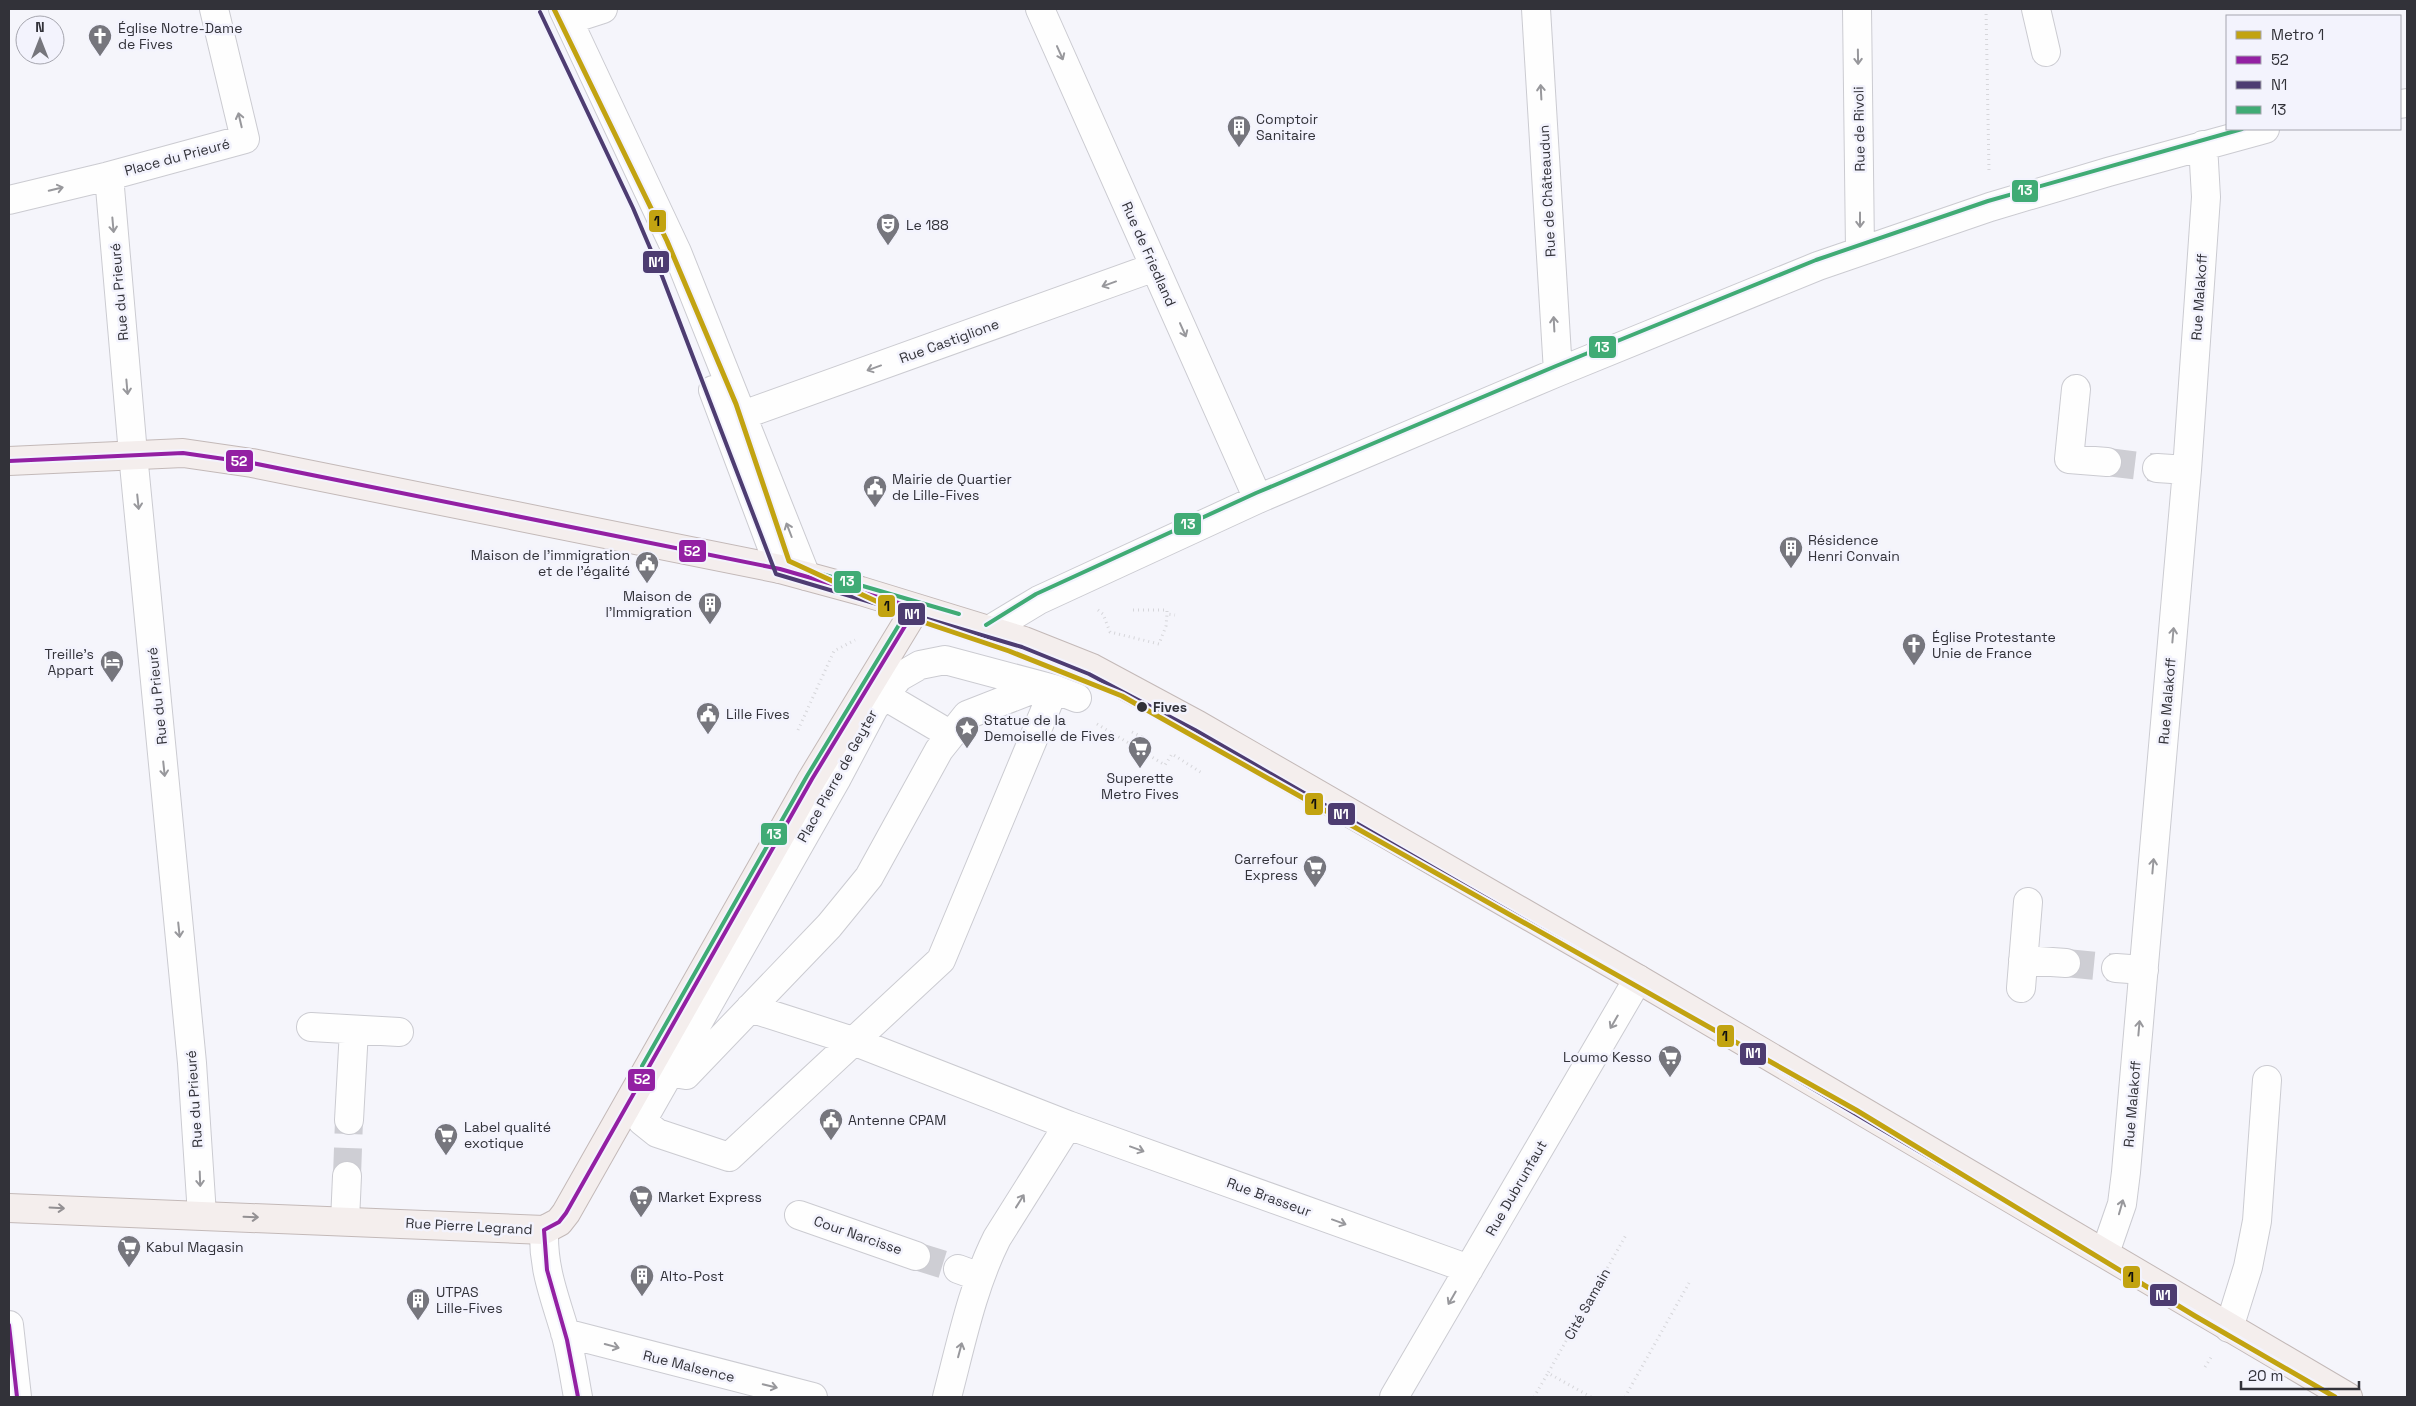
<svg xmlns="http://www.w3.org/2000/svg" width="2416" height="1406" font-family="'Space Grotesk',sans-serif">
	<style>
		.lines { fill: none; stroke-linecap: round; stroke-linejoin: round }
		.minor-tunnel { stroke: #ceced4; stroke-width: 28; stroke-dasharray: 28 14; stroke-linecap: butt }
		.minor-casing { stroke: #cbcbd1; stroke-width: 30 }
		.major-casing { stroke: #c3b9b8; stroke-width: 30 }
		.path { stroke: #d6d6da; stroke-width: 3; stroke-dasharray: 1 4; stroke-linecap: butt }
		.minor { stroke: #fefefe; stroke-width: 28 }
		.major { stroke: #f4eeed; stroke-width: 28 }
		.bus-1-casing { stroke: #f3f3fd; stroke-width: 8 }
		.bus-2-casing { stroke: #f3f3fd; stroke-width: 8 }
		.bus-3-casing { stroke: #f3f3fd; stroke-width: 8 }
		.bus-1 { stroke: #9320a3; stroke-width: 4 }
		.bus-2 { stroke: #4d3c71; stroke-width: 4 }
		.bus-3 { stroke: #40ab75; stroke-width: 4 }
		.metro-1-casing { stroke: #f3f3fd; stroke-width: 9 }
		.metro-1 { stroke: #c2a311; stroke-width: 5 }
		.oneway { stroke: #98989c }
		.oneway2 { stroke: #939093 }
		.stop-dot { fill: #323239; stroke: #f3f3fd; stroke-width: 2 }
		.labels { text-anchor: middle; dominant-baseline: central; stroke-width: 5; stroke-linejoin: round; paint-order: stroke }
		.poi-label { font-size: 14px; fill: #323239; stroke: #f3f3fd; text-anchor: start }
		.street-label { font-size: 14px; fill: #323239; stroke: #f3f3fd }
		.stop-label { font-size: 14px; font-weight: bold; fill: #323239; stroke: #f3f3fd; text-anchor: start }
		.line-badge { stroke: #f3f3fd; stroke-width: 2 }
		.badge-label { font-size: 14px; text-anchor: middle; font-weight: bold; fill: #fff }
		.pale-badge-label { font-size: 14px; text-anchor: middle; font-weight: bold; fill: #111 }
	</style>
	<rect width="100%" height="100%" fill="#f5f5fb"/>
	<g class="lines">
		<path class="minor-tunnel" d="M2107 462 2157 468
			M2066 963 2116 968
			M347 1176 349 1120
			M916 1256 958 1269"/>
		<g class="minor-casing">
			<path id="minor" d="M563 9 677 252 806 576
				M1040 9 1258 499
				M1536 9 1558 372
				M1857 9 1860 250
				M2036 9 2046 52
				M569 20 603 9
				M2400 104 2407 103
				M109 176 133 454 192 1063 202 1215
				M9 200 109 176 245 139 214 9
				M2076 389 2069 459 2107 462
				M713 390 780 569
				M743 415 1155 267
				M2157 468 2187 470
				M989 630 1039 600 1258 499 1558 372 1818 266 1990 207 2108 172 2265 129
				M945 660 1054 689 941 960 729 1157 657 1133 642 1121 837 778 874 708 899 677 920 665Z
				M895 702 951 735
				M2023 960 2066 963
				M2116 968 2144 970
				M2021 988 2028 902
				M750 1008 853 1041 1068 1125
				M311 1027 399 1032
				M668 1072 686 1075 829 926 869 877 939 750 967 715 1031 690 1054 689 1077 698
				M349 1120 354 1030
				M799 1215 916 1256
				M345 1221 347 1176
				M544 1230C543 1269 554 1295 565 1332 571 1353 574 1376 578 1397
				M2105 1253 2122 1204 2126 1172 2187 470 2206 197 2203 145
				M958 1269 980 1277
				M9 1325 17 1397
				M2229 1328 2248 1267 2257 1221 2267 1080
				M565 1333 813 1397
				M947 1397C961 1344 972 1288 997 1238L1068 1125 1469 1269
				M1394 1397 1638 979"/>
		</g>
		<g class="major-casing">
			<path id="major" d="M9 461 183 453 252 463 780 569 861 591 1024 641 1092 668 1198 725 1638 979 2348 1397
				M9 1208 544 1230 559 1222 566 1213 812 779 916 608"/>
		</g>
		<path class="path" d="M1986 9 1989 172
			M1098 610 1103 614 1110 632 1159 644 1166 626 1167 614 1175 615
			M1133 610H1167V614
			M1097 724 1165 765 1172 754 1202 773
			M798 730 834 651 855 640
			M1132 732 1142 737
			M2205 1367 2212 1356
			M1534 1397 1548 1373
			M1591 1397 1548 1373 1626 1235
			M1625 1397 1689 1283"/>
		<use href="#minor" class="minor"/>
		<use href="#major" class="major"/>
		<g class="bus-1-casing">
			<path id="bus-1" d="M9 461 183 453 252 463 780 569 916 608
				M544 1230 559 1222 566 1213 812 779 916 608
				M544 1230 547 1270 567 1340 578 1397
				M9 1325 17 1397"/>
		</g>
		<g class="bus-2-casing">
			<path id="bus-2" d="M540 12 633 208 662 276 776 574 1022 647 1089 674 1195 730 1635 984 2336 1397"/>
		</g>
		<g class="bus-3-casing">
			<path id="bus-3" d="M808 570 959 614
				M986 625 1036 594 1256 493 1556 366 1816 260 1988 201 2242 129
				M642 1066 807 776 911 605"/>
		</g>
		<use href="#bus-1" class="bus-1"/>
		<use href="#bus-2" class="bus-2"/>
		<use href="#bus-3" class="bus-3"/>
		<g class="metro-1-casing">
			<path id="metro-1" d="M554 9 667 241 736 404 789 561 917 620 1009 651 1122 696 1856 1110 2195 1316 2335 1397"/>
		</g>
		<use href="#metro-1" class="metro-1"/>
	</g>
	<defs><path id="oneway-shaft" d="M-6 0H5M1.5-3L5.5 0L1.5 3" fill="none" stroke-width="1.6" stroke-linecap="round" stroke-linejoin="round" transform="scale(1.25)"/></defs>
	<g class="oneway">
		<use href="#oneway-shaft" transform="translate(1060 53) rotate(66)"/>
		<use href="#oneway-shaft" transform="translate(1858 57) rotate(89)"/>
		<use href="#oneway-shaft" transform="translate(1541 92) rotate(-93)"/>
		<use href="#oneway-shaft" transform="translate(240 120) rotate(-103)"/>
		<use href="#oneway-shaft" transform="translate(56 189) rotate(-14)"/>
		<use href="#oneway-shaft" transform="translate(1860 220) rotate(90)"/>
		<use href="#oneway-shaft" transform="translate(113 225) rotate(85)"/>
		<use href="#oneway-shaft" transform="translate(1109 284) rotate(160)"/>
		<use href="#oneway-shaft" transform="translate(1554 324) rotate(-93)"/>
		<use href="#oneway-shaft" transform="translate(1183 330) rotate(66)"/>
		<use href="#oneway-shaft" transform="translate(874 368) rotate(160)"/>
		<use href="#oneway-shaft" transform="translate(127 387) rotate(85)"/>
		<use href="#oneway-shaft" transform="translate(138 502) rotate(84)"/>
		<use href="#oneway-shaft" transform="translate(789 530) rotate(-111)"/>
		<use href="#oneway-shaft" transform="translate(2173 635) rotate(-85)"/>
		<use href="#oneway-shaft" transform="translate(164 769) rotate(84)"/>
		<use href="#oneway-shaft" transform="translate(2153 866) rotate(-85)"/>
		<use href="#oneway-shaft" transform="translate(179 930) rotate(84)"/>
		<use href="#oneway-shaft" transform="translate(1614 1022) rotate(120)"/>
		<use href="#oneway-shaft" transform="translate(2139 1028) rotate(-85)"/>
		<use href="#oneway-shaft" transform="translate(1137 1149) rotate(20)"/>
		<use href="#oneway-shaft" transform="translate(200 1179) rotate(88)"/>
		<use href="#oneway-shaft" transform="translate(1020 1201) rotate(-58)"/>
		<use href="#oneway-shaft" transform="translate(2121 1207) rotate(-74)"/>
		<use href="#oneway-shaft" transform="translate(1339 1222) rotate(20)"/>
		<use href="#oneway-shaft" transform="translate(1452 1298) rotate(120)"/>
		<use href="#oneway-shaft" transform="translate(612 1346) rotate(15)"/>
		<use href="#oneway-shaft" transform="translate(960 1350) rotate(-75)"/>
		<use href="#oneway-shaft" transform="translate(770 1386) rotate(14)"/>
	</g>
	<g class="oneway2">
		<use href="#oneway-shaft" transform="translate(57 1208) rotate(3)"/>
		<use href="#oneway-shaft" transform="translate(251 1217) rotate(2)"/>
	</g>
	<defs>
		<g id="church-pin" transform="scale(1.25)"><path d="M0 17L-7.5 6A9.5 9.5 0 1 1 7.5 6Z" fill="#76767d" stroke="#f3f3fd"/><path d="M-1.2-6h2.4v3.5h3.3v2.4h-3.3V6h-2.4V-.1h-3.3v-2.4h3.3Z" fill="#fff"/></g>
		<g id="building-pin" transform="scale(1.25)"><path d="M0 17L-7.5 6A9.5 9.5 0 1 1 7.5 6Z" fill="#76767d" stroke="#f3f3fd"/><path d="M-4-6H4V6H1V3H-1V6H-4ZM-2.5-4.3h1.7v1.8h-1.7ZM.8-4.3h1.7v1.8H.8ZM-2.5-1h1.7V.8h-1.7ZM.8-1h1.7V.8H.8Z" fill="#fff"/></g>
		<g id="theatre-pin" transform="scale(1.25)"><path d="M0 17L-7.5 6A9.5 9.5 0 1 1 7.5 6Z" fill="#76767d" stroke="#f3f3fd"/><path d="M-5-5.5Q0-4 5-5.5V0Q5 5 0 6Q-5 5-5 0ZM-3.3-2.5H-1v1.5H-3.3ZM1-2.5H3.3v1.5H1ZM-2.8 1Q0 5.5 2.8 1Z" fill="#fff"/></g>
		<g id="civic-pin" transform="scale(1.25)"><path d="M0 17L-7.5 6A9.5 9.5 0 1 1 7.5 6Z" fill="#76767d" stroke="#f3f3fd"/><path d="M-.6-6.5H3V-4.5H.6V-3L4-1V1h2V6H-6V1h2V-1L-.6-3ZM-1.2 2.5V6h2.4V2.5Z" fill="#fff"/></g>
		<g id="hotel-pin" transform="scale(1.25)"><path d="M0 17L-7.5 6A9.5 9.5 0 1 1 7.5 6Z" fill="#76767d" stroke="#f3f3fd"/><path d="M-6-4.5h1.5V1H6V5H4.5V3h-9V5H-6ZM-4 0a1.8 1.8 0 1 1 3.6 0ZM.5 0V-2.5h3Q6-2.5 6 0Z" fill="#fff"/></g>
		<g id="sight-pin" transform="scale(1.25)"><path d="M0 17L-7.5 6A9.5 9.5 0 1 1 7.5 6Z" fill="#76767d" stroke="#f3f3fd"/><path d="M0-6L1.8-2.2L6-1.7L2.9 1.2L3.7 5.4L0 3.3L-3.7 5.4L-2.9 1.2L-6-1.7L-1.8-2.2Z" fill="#fff"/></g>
		<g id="supermarket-pin" transform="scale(1.25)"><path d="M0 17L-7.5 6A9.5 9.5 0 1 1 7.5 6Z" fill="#76767d" stroke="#f3f3fd"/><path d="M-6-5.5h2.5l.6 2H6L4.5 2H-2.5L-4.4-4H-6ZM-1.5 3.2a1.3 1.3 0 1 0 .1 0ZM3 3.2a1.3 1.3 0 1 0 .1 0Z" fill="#fff"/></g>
	</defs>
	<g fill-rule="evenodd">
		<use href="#church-pin" x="100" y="36"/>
		<use href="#building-pin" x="1239" y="127"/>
		<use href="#theatre-pin" x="888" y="225"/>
		<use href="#civic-pin" x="875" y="487"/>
		<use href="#building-pin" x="1791" y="548"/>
		<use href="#civic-pin" x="647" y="563"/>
		<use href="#building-pin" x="710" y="604"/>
		<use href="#church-pin" x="1914" y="645"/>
		<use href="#hotel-pin" x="112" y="662"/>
		<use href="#civic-pin" x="708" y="714"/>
		<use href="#sight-pin" x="967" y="728"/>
		<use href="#supermarket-pin" x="1140" y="748"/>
		<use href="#supermarket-pin" x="1315" y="867"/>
		<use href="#supermarket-pin" x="1670" y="1057"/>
		<use href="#civic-pin" x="831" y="1120"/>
		<use href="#supermarket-pin" x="446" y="1135"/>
		<use href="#supermarket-pin" x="641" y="1197"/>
		<use href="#supermarket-pin" x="129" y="1247"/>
		<use href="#building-pin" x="642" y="1276"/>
		<use href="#building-pin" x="418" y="1300"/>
	</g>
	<circle class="stop-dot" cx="1142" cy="707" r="6"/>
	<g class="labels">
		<g class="poi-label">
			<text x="118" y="28">Église Notre-Dame<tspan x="118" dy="16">de Fives</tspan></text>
			<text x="1256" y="119">Comptoir<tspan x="1256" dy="16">Sanitaire</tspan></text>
			<text x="906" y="225">Le 188</text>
			<text x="892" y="479">Mairie de Quartier<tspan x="892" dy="16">de Lille-Fives</tspan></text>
			<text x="1808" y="540">Résidence<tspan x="1808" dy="16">Henri Convain</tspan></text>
			<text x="630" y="555" text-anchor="end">Maison de l’immigration<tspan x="630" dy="16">et de l’égalité</tspan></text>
			<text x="692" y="596" text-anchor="end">Maison de<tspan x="692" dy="16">l'Immigration</tspan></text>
			<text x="1932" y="637">Église Protestante<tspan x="1932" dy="16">Unie de France</tspan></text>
			<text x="94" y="654" text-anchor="end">Treille's<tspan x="94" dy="16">Appart</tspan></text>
			<text x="726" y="714">Lille Fives</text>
			<text x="984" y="720">Statue de la<tspan x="984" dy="16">Demoiselle de Fives</tspan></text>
			<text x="1140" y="778" text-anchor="middle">Superette<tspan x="1140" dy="16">Metro Fives</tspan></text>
			<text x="1298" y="859" text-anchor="end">Carrefour<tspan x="1298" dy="16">Express</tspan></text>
			<text x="1652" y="1057" text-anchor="end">Loumo Kesso</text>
			<text x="848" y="1120">Antenne CPAM</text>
			<text x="464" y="1127">Label qualité<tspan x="464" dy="16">exotique</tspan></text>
			<text x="658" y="1197">Market Express</text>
			<text x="146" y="1247">Kabul Magasin</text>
			<text x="660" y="1276">Alto-Post</text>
			<text x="436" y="1292">UTPAS<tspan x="436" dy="16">Lille-Fives</tspan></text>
		</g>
		<g class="street-label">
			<text transform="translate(1859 129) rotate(-91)">Rue de Rivoli</text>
			<text transform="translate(177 157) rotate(-15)">Place du Prieuré</text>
			<text transform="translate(1547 191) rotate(-93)">Rue de Châteaudun</text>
			<text transform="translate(1149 254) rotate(66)">Rue de Friedland</text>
			<text transform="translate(119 292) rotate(-95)">Rue du Prieuré</text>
			<text transform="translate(2199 297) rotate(-86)">Rue Malakoff</text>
			<text transform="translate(949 341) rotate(-20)">Rue Castiglione</text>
			<text transform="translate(157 696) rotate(-96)">Rue du Prieuré</text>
			<text transform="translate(2167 701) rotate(-85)">Rue Malakoff</text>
			<text transform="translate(837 776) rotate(-61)">Place Pierre de Geyter</text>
			<text transform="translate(194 1099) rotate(-94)">Rue du Prieuré</text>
			<text transform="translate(2132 1104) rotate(-85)">Rue Malakoff</text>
			<text transform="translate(1516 1188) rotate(-60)">Rue Dubrunfaut</text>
			<text transform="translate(1269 1197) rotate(20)">Rue Brasseur</text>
			<text transform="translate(469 1226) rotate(3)">Rue Pierre Legrand</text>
			<text transform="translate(858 1235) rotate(19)">Cour Narcisse</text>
			<text transform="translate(1587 1304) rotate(-61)">Cité Samain</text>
			<text transform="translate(689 1366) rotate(14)">Rue Malsence</text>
		</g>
		<g class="stop-label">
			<text x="1153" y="707">Fives</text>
		</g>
	</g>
	<g class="line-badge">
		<rect x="2011" y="179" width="28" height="24" rx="5" fill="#40ab75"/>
		<rect x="648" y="209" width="19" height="24" rx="5" fill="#c2a311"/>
		<rect x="642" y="250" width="28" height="24" rx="5" fill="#4d3c71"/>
		<rect x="1588" y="335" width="29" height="24" rx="5" fill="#40ab75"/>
		<rect x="225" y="449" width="29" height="24" rx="5" fill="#9320a3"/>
		<rect x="1173" y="512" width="29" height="24" rx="5" fill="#40ab75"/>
		<rect x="678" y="539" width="29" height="24" rx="5" fill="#9320a3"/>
		<rect x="833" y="570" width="29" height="24" rx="5" fill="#40ab75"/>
		<rect x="877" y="594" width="19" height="24" rx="5" fill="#c2a311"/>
		<rect x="897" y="602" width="29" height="24" rx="5" fill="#4d3c71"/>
		<rect x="1304" y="792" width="20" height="24" rx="5" fill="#c2a311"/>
		<rect x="1327" y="802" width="29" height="24" rx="5" fill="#4d3c71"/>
		<rect x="760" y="822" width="28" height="24" rx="5" fill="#40ab75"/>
		<rect x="1716" y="1024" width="19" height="24" rx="5" fill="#c2a311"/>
		<rect x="1739" y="1042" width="28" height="24" rx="5" fill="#4d3c71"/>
		<rect x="627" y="1068" width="29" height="24" rx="5" fill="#9320a3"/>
		<rect x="2122" y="1265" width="19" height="24" rx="5" fill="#c2a311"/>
		<rect x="2149" y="1283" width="29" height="24" rx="5" fill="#4d3c71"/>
	</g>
	<g class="badge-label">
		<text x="2025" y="195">13</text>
		<text x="656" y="267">N1</text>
		<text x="1602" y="352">13</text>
		<text x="239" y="466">52</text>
		<text x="1188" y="529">13</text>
		<text x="692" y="556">52</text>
		<text x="847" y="586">13</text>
		<text x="912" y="619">N1</text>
		<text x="1341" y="819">N1</text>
		<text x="774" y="839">13</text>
		<text x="1753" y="1058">N1</text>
		<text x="642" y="1084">52</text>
		<text x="2163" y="1300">N1</text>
	</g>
	<g class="pale-badge-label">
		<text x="657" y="226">1</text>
		<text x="887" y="611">1</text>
		<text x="1314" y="809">1</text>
		<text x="1725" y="1041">1</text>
		<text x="2131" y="1282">1</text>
	</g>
	<rect width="2416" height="1406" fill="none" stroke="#323239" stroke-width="20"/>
	<rect x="2226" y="15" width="175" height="115" fill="#f3f3fd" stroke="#a6a6af"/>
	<rect x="2236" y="31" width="25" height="8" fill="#c2a311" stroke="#a6a6af"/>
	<text x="2271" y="40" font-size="15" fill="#323239">Metro 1</text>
	<rect x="2236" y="56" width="25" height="8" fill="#9320a3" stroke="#a6a6af"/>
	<text x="2271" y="65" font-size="15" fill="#323239">52</text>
	<rect x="2236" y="81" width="25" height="8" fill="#4d3c71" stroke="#a6a6af"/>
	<text x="2271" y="90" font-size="15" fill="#323239">N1</text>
	<rect x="2236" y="106" width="25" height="8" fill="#40ab75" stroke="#a6a6af"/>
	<text x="2271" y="115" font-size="15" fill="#323239">13</text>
	<g transform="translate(40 40)"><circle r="24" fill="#f3f3fd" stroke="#a6a6af"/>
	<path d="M0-4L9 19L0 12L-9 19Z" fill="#76767d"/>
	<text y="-8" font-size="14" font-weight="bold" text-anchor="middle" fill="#323239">N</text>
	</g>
	<path d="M2241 1381v8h118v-8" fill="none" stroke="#323239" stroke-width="2.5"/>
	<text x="2248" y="1381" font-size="15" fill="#323239" stroke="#f3f3fd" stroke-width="4" paint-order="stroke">20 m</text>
</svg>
